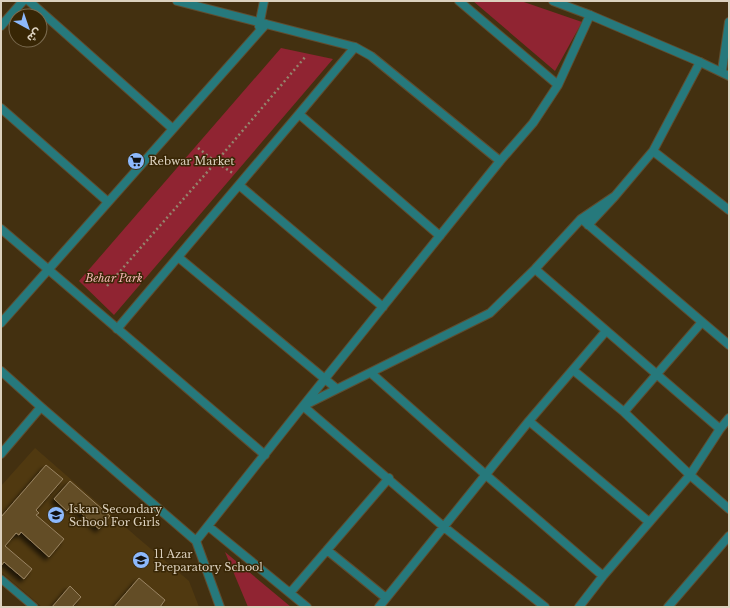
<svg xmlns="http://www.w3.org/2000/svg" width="730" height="608" font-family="'Libre Baskerville','Noto Sans Arabic',serif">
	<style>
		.built { fill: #503910 }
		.green { fill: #902432 }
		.building { fill: #644d27; stroke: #998462; filter: url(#shadow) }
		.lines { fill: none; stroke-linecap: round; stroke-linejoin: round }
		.service-casing { stroke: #5f4d30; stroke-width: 9 }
		.minor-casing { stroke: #5f4d30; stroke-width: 10 }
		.tertiary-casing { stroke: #5f4d30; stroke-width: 10 }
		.path { stroke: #94856d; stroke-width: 2.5; stroke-dasharray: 2 3; stroke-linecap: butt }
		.service { stroke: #26797c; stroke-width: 7 }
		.minor { stroke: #26797c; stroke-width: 8 }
		.tertiary { stroke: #26797c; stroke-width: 8 }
		.labels { text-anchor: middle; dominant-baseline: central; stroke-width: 3; stroke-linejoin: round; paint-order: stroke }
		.poi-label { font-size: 11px; fill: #dcd1bf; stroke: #382605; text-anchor: start }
		.park-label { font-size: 11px; font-style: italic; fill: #f4b4b4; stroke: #382605 }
	</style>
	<defs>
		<filter id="shadow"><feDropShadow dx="-3.5" dy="3.5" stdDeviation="2" flood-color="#0009"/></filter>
	</defs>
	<rect width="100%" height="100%" fill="#433010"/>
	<path class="built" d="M35 448 138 538 189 581 199 607H42L1 572V486Z"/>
	<path class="green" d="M473 1H521L582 22 555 71Z
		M281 48 333 59 114 315 79 281Z
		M225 552 291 607H248Z"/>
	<path class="building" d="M46 465 63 479 36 510 39 513 36 515 64 539 49 557 21 532 19 535 16 533 5 546 32 569 24 579 4 562 1 566V517Z
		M70 481 110 516 99 529 72 505 67 511 54 499Z
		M139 578 165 600 160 607H114Z
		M70 586 81 597 72 607H52Z"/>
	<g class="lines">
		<g class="service-casing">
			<path id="service" d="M1 579 34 607"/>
		</g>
		<g class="minor-casing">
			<path id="minor" d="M29 1 173 129
				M177 1 355 47 371 56 500 161
				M459 1 558 85
				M1 26 23 1
				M259 26 264 1
				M722 71 729 22
				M1 108 108 202
				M299 114 440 236
				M653 151 729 210
				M239 185 383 307
				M585 222 729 345
				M588 225 615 196 653 151 700 62
				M1 229 265 455
				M178 257 337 389
				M535 269 720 429
				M1 323 266 24
				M117 329 299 114 355 47
				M573 370 624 412 690 475 729 509
				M1 371 41 407 196 541 220 607
				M371 373 486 475 603 576
				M624 412 702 322
				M529 421 649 522
				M1 454 41 407
				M208 526 307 607
				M196 541 303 406 500 161 533 123 558 85 590 15
				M327 550 386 598
				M290 593 389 478
				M379 607 529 421 606 331
				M545 607 444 527 303 406 490 313 535 269 581 219 615 196
				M579 607 603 576 690 475 720 429 729 418
				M668 607 729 536"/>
		</g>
		<g class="tertiary-casing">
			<path id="tertiary" d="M553 1 590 15 700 62 729 76"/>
		</g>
		<path class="path" d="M198 148 216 162 234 174
			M107 286 216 162 306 56"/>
		<use href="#service" class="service"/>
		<use href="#minor" class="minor"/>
		<use href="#tertiary" class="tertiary"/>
	</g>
	<defs>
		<g id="supermarket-disc" transform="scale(0.9)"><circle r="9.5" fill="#8db9fc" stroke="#382605"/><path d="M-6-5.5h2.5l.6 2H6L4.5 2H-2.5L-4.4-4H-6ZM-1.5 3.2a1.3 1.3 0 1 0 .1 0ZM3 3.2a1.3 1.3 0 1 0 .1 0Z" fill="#111"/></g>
		<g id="school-disc" transform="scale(0.9)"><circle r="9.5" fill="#8db9fc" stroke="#382605"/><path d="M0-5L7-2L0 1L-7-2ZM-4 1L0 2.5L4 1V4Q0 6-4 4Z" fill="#111"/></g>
	</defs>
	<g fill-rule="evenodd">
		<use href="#supermarket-disc" x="136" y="161"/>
		<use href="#school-disc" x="56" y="515"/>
		<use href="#school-disc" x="141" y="560"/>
	</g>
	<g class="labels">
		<g class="poi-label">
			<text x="149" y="161">Rebwar Market</text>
			<text x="69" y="509">Iskan Secondary<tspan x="69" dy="13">School For Girls</tspan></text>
			<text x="154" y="554">11 Azar<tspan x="154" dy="13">Preparatory School</tspan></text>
		</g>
		<g class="park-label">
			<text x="114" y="278">Behar Park</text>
		</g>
	</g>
	<rect width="730" height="608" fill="none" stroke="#dcd1bf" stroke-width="4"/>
	<g transform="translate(28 28) rotate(140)"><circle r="19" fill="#382605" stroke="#7a6a4f"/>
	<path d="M0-3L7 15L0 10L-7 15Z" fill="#8db9fc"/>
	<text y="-6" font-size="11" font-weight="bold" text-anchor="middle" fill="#dcd1bf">ش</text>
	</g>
</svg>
